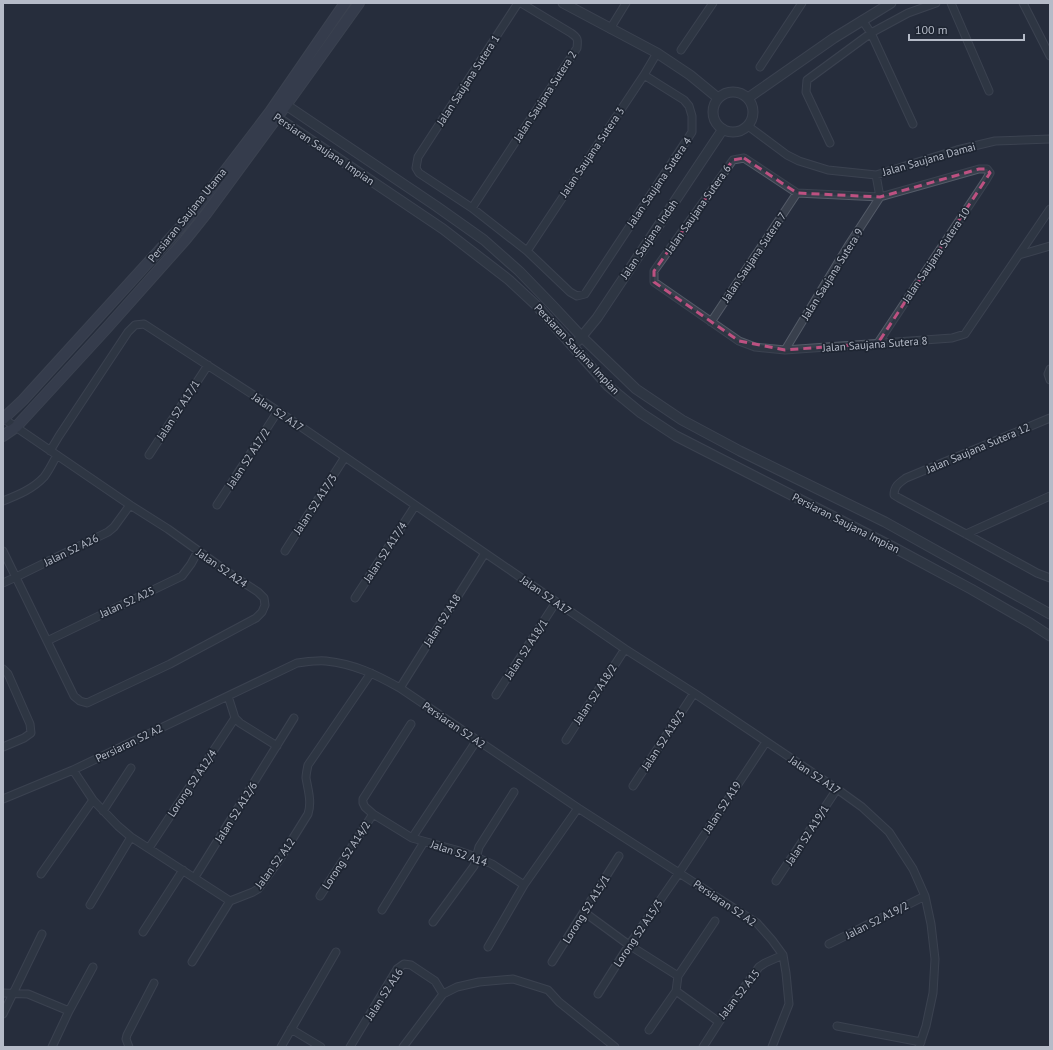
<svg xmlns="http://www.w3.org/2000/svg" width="1053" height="1050" font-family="'PT Sans',sans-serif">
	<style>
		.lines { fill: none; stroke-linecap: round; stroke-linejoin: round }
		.minor-casing { stroke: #545b68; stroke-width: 9 }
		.tertiary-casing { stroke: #545b68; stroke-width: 11 }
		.secondary-casing { stroke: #545b68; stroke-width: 12 }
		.minor { stroke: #39404d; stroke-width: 7 }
		.tertiary { stroke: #39404d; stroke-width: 9 }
		.secondary { stroke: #484e60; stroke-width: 10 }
		.marked { fill: none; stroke: #bd5181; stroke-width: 3; stroke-dasharray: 8 5; stroke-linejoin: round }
		.labels { text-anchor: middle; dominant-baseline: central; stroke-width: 3.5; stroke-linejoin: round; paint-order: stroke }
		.street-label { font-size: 11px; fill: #b5bbc8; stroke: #1e2532 }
	</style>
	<rect width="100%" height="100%" fill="#262d3d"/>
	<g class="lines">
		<g class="minor-casing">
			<path id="minor" d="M518 3 418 157 416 168 419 173 472 208 527 251 570 292 577 296 585 294 692 132V116L689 106 684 100 644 75
				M951 3 989 91
				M1023 3 1050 56
				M862 20 871 33 913 124
				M610 29 626 3
				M681 50 713 3
				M760 67 802 3
				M748 126 787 155 799 161 828 170 876 175 957 150 995 141 1050 139
				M830 143 806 92 807 80 871 33 908 13 936 3
				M876 175 880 197
				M472 208 577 48C578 39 578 38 571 33L521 3
				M527 251 644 75 657 53
				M1019 255 1050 246
				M711 322 797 193
				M878 343 986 180 990 173 987 169H979L880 197 797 193 744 158 733 160 654 271V282L739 341 755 347 785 350 952 338 965 334 1050 209
				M785 350 848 246 880 197
				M1050 369 1048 374 1050 380
				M1050 418 906 478C899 483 894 486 894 495L899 498 966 534 1037 573 1050 578
				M50 451 59 436 128 332 135 325 144 324 278 411 625 649 694 693 837 789 862 807 889 832 913 869 925 896 931 924 935 959 933 993 926 1026 919 1047
				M149 455 208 365
				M3 501C18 495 33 489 44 477 49 471 53 462 57 455
				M217 505 278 411
				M966 534 1050 496
				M3 551 74 696 80 701 87 703 170 664 256 618 262 612 265 605 264 598 258 592 232 575 168 529 130 505 4 419
				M285 551 345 457
				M3 583 16 577 108 532 114 527 130 505
				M355 598 415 506
				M47 641 182 576 191 564 198 551
				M3 669 8 674 30 724 31 733 24 738 3 747
				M400 688 485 553
				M496 695 556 602
				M228 696 235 718 240 723 277 746
				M411 724 363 799V803L365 807 373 814 412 838 456 850 476 857 492 864 524 885
				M566 740 625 649
				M73 770 93 800 118 826 131 837 230 901 253 892 258 889 280 859 308 814C312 802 308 790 306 778 306 774 307 770 308 765L371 673
				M633 786 694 693
				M3 799 73 770 297 663C306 662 317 660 326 661 354 664 375 674 400 688L578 808 757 923 772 940 783 955 786 973 789 1004 772 1047
				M103 811 131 768
				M412 838 477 740
				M149 848 235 718
				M41 874 93 800
				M195 877 294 718
				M776 881 837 789
				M320 896 373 814
				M90 905 131 837
				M382 910 424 842
				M584 912 629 945 678 976
				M433 922 474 866 479 847 514 792
				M143 932 183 870
				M829 944 925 896
				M488 947 524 885 578 808
				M192 962 230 901
				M552 962 619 856
				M676 991 719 1022
				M3 993 28 994 69 1011
				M598 994 629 945 679 873 766 742
				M3 1014 42 934
				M837 1026 921 1042
				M291 1029 321 1047
				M649 1030 676 991 678 976 715 921
				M52 1047 69 1011 93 967
				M129 1047 126 1039 127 1035 154 983
				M281 1047 336 952
				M350 1047 397 969 404 964 411 965 435 981 443 994
				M403 1047 443 994 457 987 479 982 513 979 548 990 559 1002 615 1047
				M703 1047 719 1022 759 967 765 963 783 955"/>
		</g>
		<g class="tertiary-casing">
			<path id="tertiary" d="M563 3 657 53 690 75 718 98
				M713 112a20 20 0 1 1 40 0a20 20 0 1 1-40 0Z
				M748 98 834 38 891 3
				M280 101 436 206 484 240 519 271 552 305 582 337 636 389 682 420 740 451 885 522 1050 614
				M272 114 443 229 509 280 537 306 608 386 641 413 676 436 893 547 971 589 1030 623 1050 636
				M578 341 597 318 723 129"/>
		</g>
		<g class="secondary-casing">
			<path id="secondary" d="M3 419 23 400 186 221 206 196 270 112 345 3
				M3 436 16 427 106 329 186 239 206 214 286 105 359 3"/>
		</g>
		<use href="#minor" class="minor"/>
		<use href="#tertiary" class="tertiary"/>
		<use href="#secondary" class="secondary"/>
	</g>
	<path d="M0 0H1053V1050H0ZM744 158 797 193 880 197 979 169H987L990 173 878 343 785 350 739 341 654 282V271L733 160Z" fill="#262d3d" fill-opacity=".55" fill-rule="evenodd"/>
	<path class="marked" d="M744 158 797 193 880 197 979 169H987L990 173 878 343 785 350 739 341 654 282V271L733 160Z"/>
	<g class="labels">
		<g class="street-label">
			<text transform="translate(468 80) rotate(-57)">Jalan Saujana Sutera 1</text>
			<text transform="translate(545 96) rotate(-57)">Jalan Saujana Sutera 2</text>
			<text transform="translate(324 149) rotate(34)">Persiaran Saujana Impian</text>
			<text transform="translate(592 152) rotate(-56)">Jalan Saujana Sutera 3</text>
			<text transform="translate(929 159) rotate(-16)">Jalan Saujana Damai</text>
			<text transform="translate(659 182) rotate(-56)">Jalan Saujana Sutera 4</text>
			<text transform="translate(698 209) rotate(-55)">Jalan Saujana Sutera 6</text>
			<text transform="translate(187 215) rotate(-51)">Persiaran Saujana Utama</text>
			<text transform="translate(649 239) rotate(-56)">Jalan Saujana Indah</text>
			<text transform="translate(936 255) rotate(-56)">Jalan Saujana Sutera 10</text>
			<text transform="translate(754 257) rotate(-56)">Jalan Saujana Sutera 7</text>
			<text transform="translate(832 274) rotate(-58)">Jalan Saujana Sutera 9</text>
			<text transform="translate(875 344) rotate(-4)">Jalan Saujana Sutera 8</text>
			<text transform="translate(577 349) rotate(47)">Persiaran Saujana Impian</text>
			<text transform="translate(178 410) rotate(-57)">Jalan S2 A17/1</text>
			<text transform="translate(278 412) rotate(34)">Jalan S2 A17</text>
			<text transform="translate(978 448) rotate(-23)">Jalan Saujana Sutera 12</text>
			<text transform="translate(248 458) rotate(-57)">Jalan S2 A17/2</text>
			<text transform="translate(315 504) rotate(-57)">Jalan S2 A17/3</text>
			<text transform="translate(846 523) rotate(27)">Persiaran Saujana Impian</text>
			<text transform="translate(71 550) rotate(-26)">Jalan S2 A26</text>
			<text transform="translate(385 552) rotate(-57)">Jalan S2 A17/4</text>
			<text transform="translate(222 568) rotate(35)">Jalan S2 A24</text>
			<text transform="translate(546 595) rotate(35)">Jalan S2 A17</text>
			<text transform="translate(127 602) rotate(-25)">Jalan S2 A25</text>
			<text transform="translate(442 620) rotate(-58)">Jalan S2 A18</text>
			<text transform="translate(526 649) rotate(-57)">Jalan S2 A18/1</text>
			<text transform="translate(595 694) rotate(-57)">Jalan S2 A18/2</text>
			<text transform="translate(454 725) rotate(34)">Persiaran S2 A2</text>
			<text transform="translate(663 740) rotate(-57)">Jalan S2 A18/3</text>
			<text transform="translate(129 743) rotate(-26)">Persiaran S2 A2</text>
			<text transform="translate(815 775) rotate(34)">Jalan S2 A17</text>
			<text transform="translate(192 783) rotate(-56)">Lorong S2 A12/4</text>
			<text transform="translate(722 807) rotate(-57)">Jalan S2 A19</text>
			<text transform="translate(236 812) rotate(-58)">Jalan S2 A12/6</text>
			<text transform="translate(807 835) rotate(-57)">Jalan S2 A19/1</text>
			<text transform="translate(459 853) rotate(19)">Jalan S2 A14</text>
			<text transform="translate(346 855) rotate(-57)">Lorong S2 A14/2</text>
			<text transform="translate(275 863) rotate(-54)">Jalan S2 A12</text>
			<text transform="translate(725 903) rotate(34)">Persiaran S2 A2</text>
			<text transform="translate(586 909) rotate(-58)">Lorong S2 A15/1</text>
			<text transform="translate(877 920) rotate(-27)">Jalan S2 A19/2</text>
			<text transform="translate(638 933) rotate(-56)">Lorong S2 A15/3</text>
			<text transform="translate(384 994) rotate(-57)">Jalan S2 A16</text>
			<text transform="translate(739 994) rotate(-52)">Jalan S2 A15</text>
		</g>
	</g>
	<rect width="1053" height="1050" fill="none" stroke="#b5bbc8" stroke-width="8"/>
	<path d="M909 34v6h115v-6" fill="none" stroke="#b5bbc8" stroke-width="2"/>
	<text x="915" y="34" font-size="12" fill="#b5bbc8" stroke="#1e2532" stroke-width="3" paint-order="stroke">100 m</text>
</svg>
